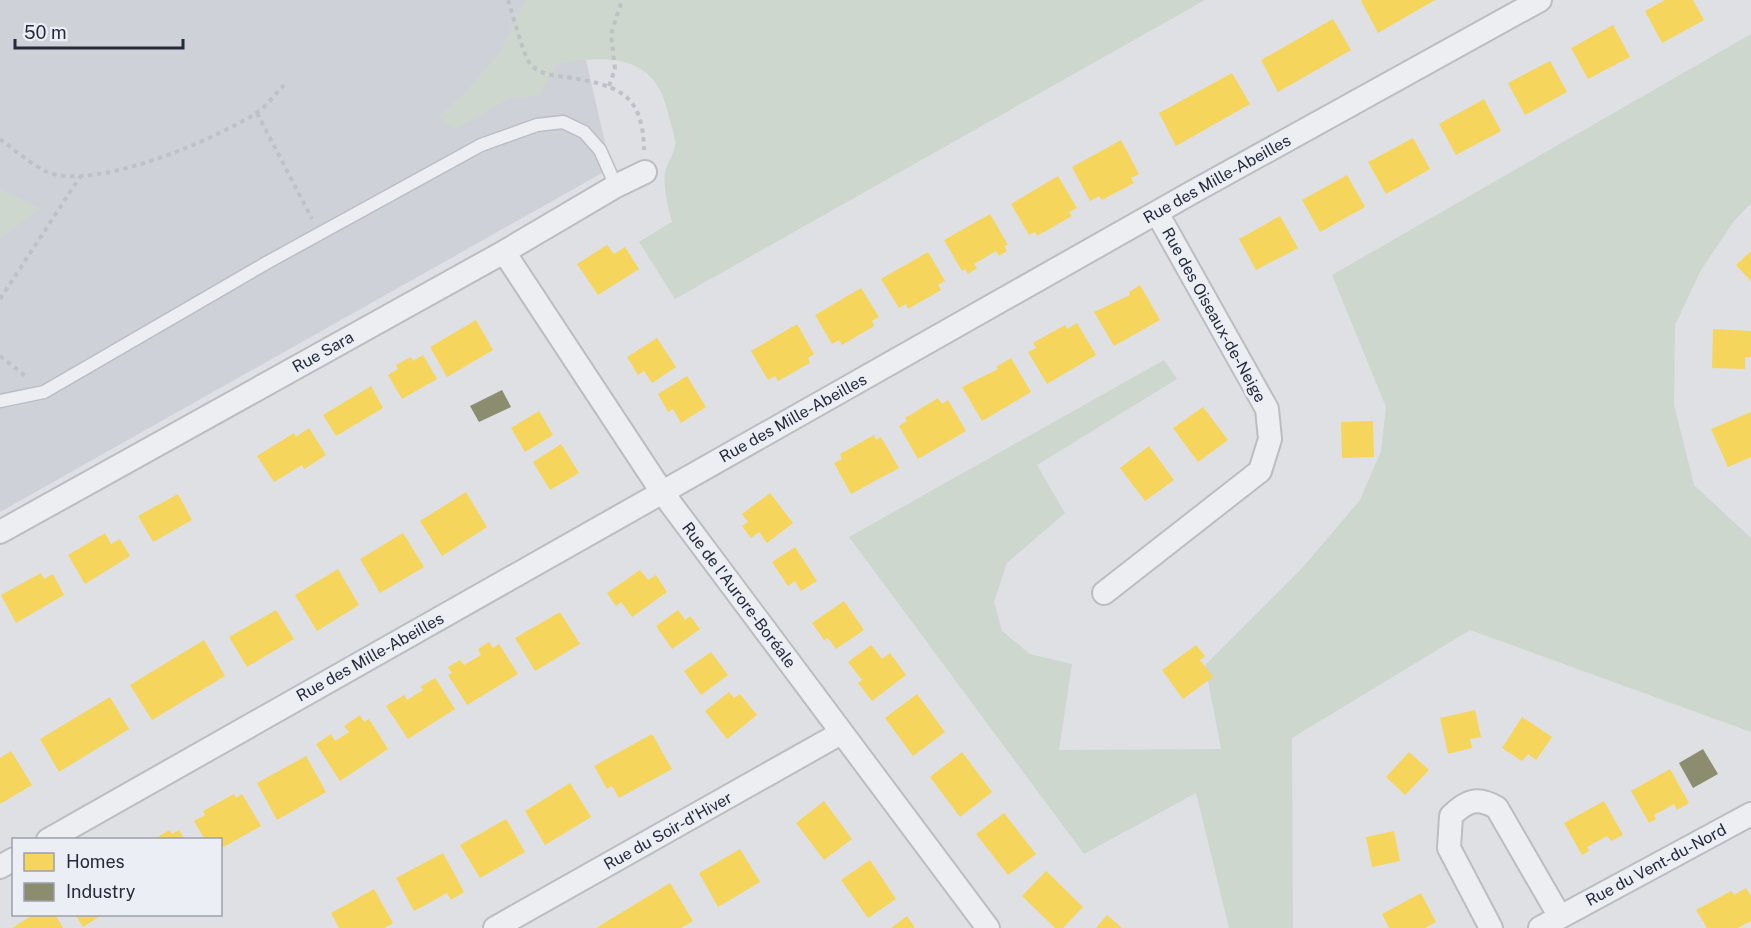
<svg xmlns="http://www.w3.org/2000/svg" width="1751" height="928" font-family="'Public Sans',sans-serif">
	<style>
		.built { fill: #ced1d8 }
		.green { fill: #cdd7ce }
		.homes { fill: #f6d55c }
		.industry { fill: #8c8c6e }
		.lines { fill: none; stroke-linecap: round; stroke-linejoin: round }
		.lane-casing { stroke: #bbbdc0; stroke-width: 15 }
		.street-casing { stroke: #bbbdc0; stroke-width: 26 }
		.path { stroke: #c0c1c7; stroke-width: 4; stroke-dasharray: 4.5 4.5; stroke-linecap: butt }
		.lane { stroke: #edeef1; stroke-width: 12 }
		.street { stroke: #edeef1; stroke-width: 22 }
		.labels { text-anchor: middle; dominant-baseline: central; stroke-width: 6; stroke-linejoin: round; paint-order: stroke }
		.street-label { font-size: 16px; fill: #252b3c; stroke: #ebeef4 }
	</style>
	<rect width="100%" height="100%" fill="#dee0e4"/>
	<path class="built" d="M0 0H572L611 168 0 512Z"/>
	<path class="green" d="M525 0H1205L675 299 639 242 672 222C668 205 663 189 665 172 667 163 674 154 675 145 676 136 670 123 668 113 655 53 607 55 557 64L539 96 511 98 455 129 438 117 466 91 500 52Z
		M1751 34V203L1734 221 1701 270 1675 325 1674 405 1694 485 1751 538V732L1470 630 1292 738 1293 928H1229L1196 793 1084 854 849 537 1164 360 1177 379 1037 465 1065 513 1007 563 994 602 1002 631 1030 654 1072 664 1059 750 1221 749 1205 665 1303 567 1360 500 1381 451 1386 407 1332 275Z
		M0 189 41 209 0 238Z"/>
	<path class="homes" d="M1435 0 1378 33 1361 1 1362 0Z
		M1665 0H1693L1704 20 1662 43 1645 11Z
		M1333 19 1351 50 1278 92 1261 60Z
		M1613 25 1630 57 1588 79 1571 48Z
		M1550 61 1567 92 1525 115 1508 83Z
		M1232 73 1250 104 1176 146 1159 113Z
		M1484 99 1501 131 1456 155 1439 124Z
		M1413 138 1430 169 1386 194 1368 162Z
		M1121 140 1139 174 1131 178 1134 183 1102 200 1099 196 1090 201 1072 167Z
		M1347 175 1365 207 1320 232 1302 200Z
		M1058 176 1077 208 1069 212 1072 216 1037 236 1035 232 1029 235 1011 204Z
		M990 214 1008 245 1004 246 1007 251 999 256 996 251 974 264 977 268 968 274 965 269 962 271 944 240Z
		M1280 216 1298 248 1256 270 1239 239Z
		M607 245 614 254 625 247 639 269 598 295 577 264Z
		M1751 251V281L1736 265Z
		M928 252 945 281 938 285 941 290 908 309 906 304 899 308 881 279Z
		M1140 285 1160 320 1114 346 1094 312 1130 295 1129 292Z
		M861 288 879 317 872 321 874 326 842 345 839 340 832 344 815 315Z
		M476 320 493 350 447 377 430 347Z
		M1077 323 1096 355 1047 384 1028 352 1036 348 1033 343 1065 325 1067 329Z
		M797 324 814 354 808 358 810 363 778 381 775 376 768 380 751 351Z
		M1713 329 1751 331V357H1745V369L1712 368Z
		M657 338 676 367 652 383 644 371 638 375 627 357Z
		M423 355 437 379 402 399 388 375 398 369 396 365 411 357 413 361Z
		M1011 358 1031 392 982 421 962 387 998 369 996 367Z
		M687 376 706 407 681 423 673 409 668 412 658 394Z
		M371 386 383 408 336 436 323 415Z
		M938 398 942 404 948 400 966 431 918 459 899 426 907 421 905 418Z
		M1203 407 1228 440 1198 462 1173 428Z
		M539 411 553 435 525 452 511 428Z
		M1751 412V457L1728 467 1711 429Z
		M1373 421 1374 457 1342 458 1341 422Z
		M309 428 326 455 304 469 302 465 274 482 257 456 294 433 296 437Z
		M874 435 876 440 881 437 899 468 851 494 834 463 842 459 840 454Z
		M561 444 579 473 550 490 533 462Z
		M1149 446 1174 480 1145 501 1120 468Z
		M466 492 487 527 442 556 420 521Z
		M770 493 793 523 767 543 759 532 751 538 742 526 748 522 742 514Z
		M178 494 192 520 153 542 138 516Z
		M105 533 111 544 120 539 130 556 85 584 68 555Z
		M403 533 424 567 380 593 360 559Z
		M795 547 817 581 801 591 795 581 788 586 772 562Z
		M338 569 359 605 317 631 295 595Z
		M640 570 648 580 656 575 667 592 632 617 621 602 616 606 607 593Z
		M41 573 44 579 53 574 64 595 16 623 1 595Z
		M844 601 864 630 836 649 828 638 824 640 812 623Z
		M276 610 294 639 247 667 229 637Z
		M678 610 685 620 690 616 700 629 672 649 656 626Z
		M560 612 580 644 535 671 515 638Z
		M204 640 225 676 152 720 130 685Z
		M489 642 493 648 499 644 518 674 467 705 448 675 452 673 448 667 460 660 464 665 481 655 478 649Z
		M871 645 882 659 890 653 906 675 872 701 858 683 862 680 848 662Z
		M1196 645 1205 656 1200 660 1213 677 1183 699 1162 670Z
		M711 652 728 675 701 695 684 671Z
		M435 678 455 709 408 739 386 706 404 695 407 700 423 690 420 687Z
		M729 692 734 698 740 694 757 715 727 739 705 711Z
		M917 694 945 732 913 756 885 718Z
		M110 697 129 729 59 772 40 739Z
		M1475 710 1481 737 1470 739 1472 748 1448 754 1440 718Z
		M360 715 364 722 369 719 388 749 340 781 316 744 331 734 335 741 349 732 344 726Z
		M1522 717 1552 737 1536 760 1528 754 1522 761 1502 748Z
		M652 734 672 769 619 798 612 786 607 789 594 766Z
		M11 751 32 785 0 804V758Z
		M962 752 992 792 960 817 930 777Z
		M1409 752 1429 770 1405 795 1386 777Z
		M306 756 326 792 277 820 257 783Z
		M1670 769 1689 803 1677 810 1674 804 1654 815 1656 819 1649 823 1631 791Z
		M570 783 591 817 545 845 525 811Z
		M234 794 236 798 242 794 261 826 220 849V840H205L194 821 205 815 203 811Z
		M824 801 852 839 824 860 796 823Z
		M1604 801 1623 835 1611 841 1607 836 1587 847 1589 851 1582 855 1564 823Z
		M1004 813 1036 854 1008 875 976 834Z
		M506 819 525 852 480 878 460 845Z
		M169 830 172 834 179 830 185 840H153Z
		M1394 831 1400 861 1372 867 1366 837Z
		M740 849 760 882 718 907 699 873Z
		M443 853 464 892 451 900 447 893 414 911 396 878Z
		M870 860 896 899 868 918 841 880Z
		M1046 871 1083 907 1063 928H1055L1022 896Z
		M670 883 693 921 681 928H596Z
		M1746 888 1751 896V921L1738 928H1707L1696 910 1731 891 1734 895Z
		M374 889 393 923 384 928H339L331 913Z
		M1421 893 1436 922 1425 928H1389L1382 914Z
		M34 914H55L63 928H12Z
		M75 914H103L83 927Z
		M1107 915 1122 928H1096Z
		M907 916 915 928H891Z"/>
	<path class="industry" d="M502 390 511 407 479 422 470 406Z
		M1703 749 1718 774 1693 788 1679 763Z"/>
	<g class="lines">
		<g class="lane-casing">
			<path id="lane" d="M0 401 44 392 268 262 481 145 537 125 563 122 584 132 600 150 616 186"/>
		</g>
		<g class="street-casing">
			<path id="street" d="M504 252 662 492 988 928
				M0 532 504 252 616 186 645 172
				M1104 593 1260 471 1270 439 1267 409 1157 213
				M48 840 1191 193 1540 0
				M0 867 14 859
				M495 928 841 733
				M1491 928 1449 848 1451 816C1466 801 1477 796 1497 808L1560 917
				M1540 928 1751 814"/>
		</g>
		<path class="path" d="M508 0C512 12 524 58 531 65 540 74 554 76 565 77 617 85 643 92 644 150
			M609 86 615 69 611 34 622 0
			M257 113 312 219
			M0 139C13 149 30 163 45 171 92 193 213 140 255 114 266 107 275 94 284 85
			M0 299 80 177
			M0 356 28 378"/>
		<use href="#lane" class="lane"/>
		<use href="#street" class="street"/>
	</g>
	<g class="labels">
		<g class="street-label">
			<text transform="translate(1217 179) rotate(-29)">Rue des Mille-Abeilles</text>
			<text transform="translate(1214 315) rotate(61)">Rue des Oiseaux-de-Neige</text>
			<text transform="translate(323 352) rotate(-29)">Rue Sara</text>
			<text transform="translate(793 418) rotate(-29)">Rue des Mille-Abeilles</text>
			<text transform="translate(739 595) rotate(53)">Rue de l'Aurore-Boréale</text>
			<text transform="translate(370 657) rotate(-29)">Rue des Mille-Abeilles</text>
			<text transform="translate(668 831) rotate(-29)">Rue du Soir-d'Hiver</text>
			<text transform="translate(1656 865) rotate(-28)">Rue du Vent-du-Nord</text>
		</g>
	</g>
	<rect x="12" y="838" width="210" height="78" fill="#ebeef4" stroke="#9ca0aa" stroke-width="1.5"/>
	<rect x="24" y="853" width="30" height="18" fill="#f6d55c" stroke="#9ca0aa" stroke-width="1.5"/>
	<text x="66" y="868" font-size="18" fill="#252b3c">Homes</text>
	<rect x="24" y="883" width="30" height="18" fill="#8c8c6e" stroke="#9ca0aa" stroke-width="1.5"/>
	<text x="66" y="898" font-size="18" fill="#252b3c">Industry</text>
	<path d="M15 39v9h168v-9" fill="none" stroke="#252b3c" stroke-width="3"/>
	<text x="24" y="39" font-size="18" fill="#252b3c" stroke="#ebeef4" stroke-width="4.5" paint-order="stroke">50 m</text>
</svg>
